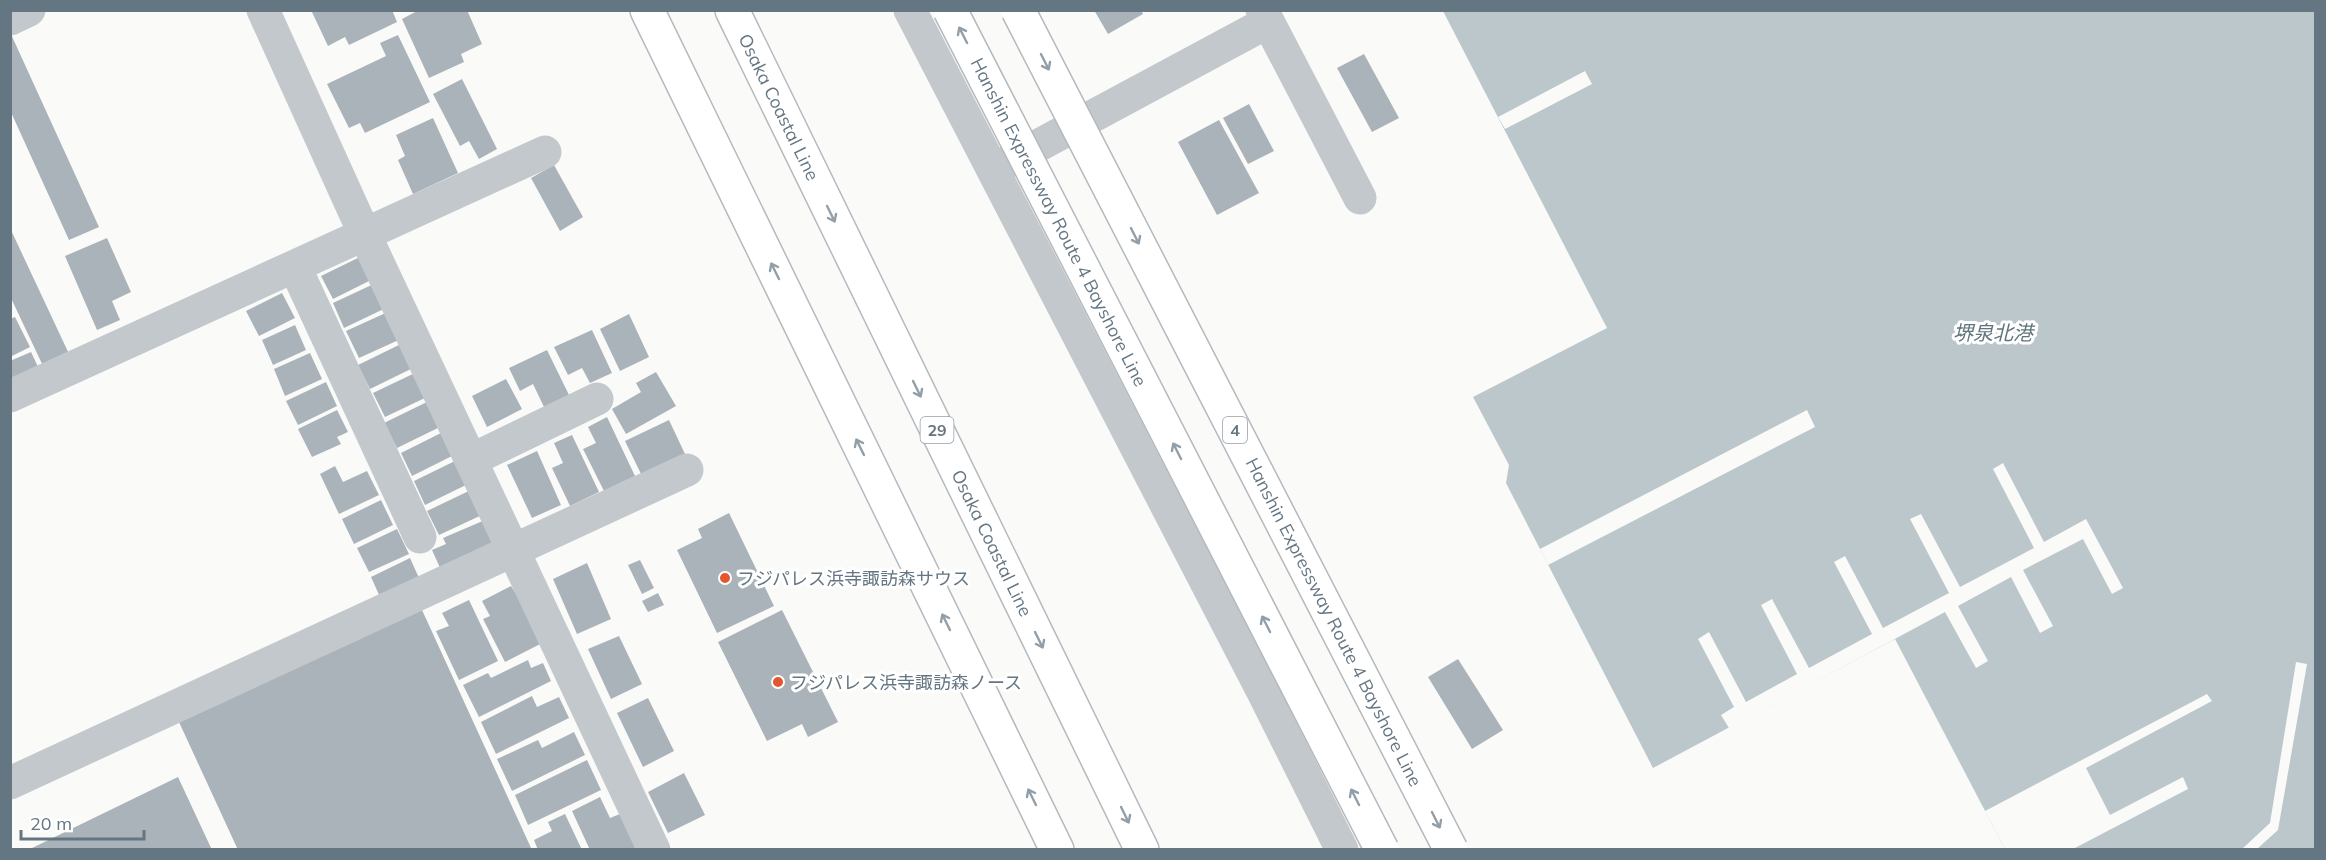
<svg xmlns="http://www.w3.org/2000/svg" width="2326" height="860" font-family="Mulish,'Noto Sans JP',sans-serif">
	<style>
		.water { fill: #bbc7cb }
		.pier { fill: #fafaf8 }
		.building { fill: #aab3b9 }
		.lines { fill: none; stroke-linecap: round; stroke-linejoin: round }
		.major-casing { stroke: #b5babe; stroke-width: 36 }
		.minor { stroke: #c3c8cc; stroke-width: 33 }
		.major { stroke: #fff; stroke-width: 33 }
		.highway-bridge-casing { stroke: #b4b9bd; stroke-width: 36; stroke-linecap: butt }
		.highway-bridge { stroke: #fff; stroke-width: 33 }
		.oneway { stroke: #939fa8 }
		.poi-dot { fill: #e4572e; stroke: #fff; stroke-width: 2 }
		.labels { text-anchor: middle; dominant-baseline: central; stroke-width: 6; stroke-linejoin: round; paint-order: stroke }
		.shield { fill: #fff; stroke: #939fa8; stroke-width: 1.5 }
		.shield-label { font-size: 16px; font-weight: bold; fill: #657683 }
		.street-label { font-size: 18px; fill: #657683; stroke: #fff }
		.poi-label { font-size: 18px; fill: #657683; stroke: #fff; text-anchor: start }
		.water-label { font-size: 20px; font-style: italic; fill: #60757c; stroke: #fff }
	</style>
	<rect width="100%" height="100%" fill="#fafaf8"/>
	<path class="water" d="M1443 11H2315V849H2005L1895 639 1653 768 1506 483 1509 465 1473 397 1607 328Z"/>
	<path class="pier" d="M1585 71 1592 84 1505 129 1498 117Z
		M1807 410 1815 427 1548 565 1540 549Z
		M2003 463 2044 542 2086 519 2123 588 2112 594 2083 539 2023 570 2053 626 2040 633 2011 577 1958 606 1988 661 1976 668 1945 612 1729 728 1721 715 1734 707 1698 639 1709 632 1746 702 1797 674 1761 605 1772 599 1809 668 1872 634 1834 562 1845 556 1883 628 1949 593 1910 519 1921 514 1960 587 2034 548 1993 469Z
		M2296 662 2307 664 2278 830 2257 849H2242L2270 823Z
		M2207 694 2212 701 2086 768 2110 815 2183 777 2188 789 2073 849H2005L1985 811Z"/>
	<path class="building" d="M311 10H392L397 22 349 45 345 37 328 46Z
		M419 10H467L482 44 461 54 464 62 429 78 402 19Z
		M1094 10H1141L1143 14 1108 34Z
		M10 32 99 227 69 240 10 110Z
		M398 35 430 102 365 133 360 123 349 128 327 84 386 56 380 43Z
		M1364 54 1399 118 1372 132 1337 68Z
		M462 79 497 149 479 159 469 141 460 146 433 94Z
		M1249 104 1274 151 1248 164 1223 118Z
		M433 118 458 173 413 194 398 160 405 156 396 135Z
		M1219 120 1259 193 1217 215 1178 142Z
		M554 165 583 217 560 231 531 178Z
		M10 228 70 356 44 368 10 296Z
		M107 238 131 292 112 301 120 320 97 330 65 256Z
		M364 255 375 278 333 299 321 276Z
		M378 282 390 306 344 328 333 303Z
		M282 293 295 318 259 336 246 311Z
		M390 311 403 338 359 358 346 331Z
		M629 314 649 357 620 371 600 329Z
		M15 317 30 347 10 357V319Z
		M295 325 306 350 273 365 262 340Z
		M592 330 612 373 590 383 582 368 568 375 554 347Z
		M405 342 417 366 370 389 358 365Z
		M547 350 569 395 544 407 533 384 520 391 509 368Z
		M31 352 40 371 10 385V361Z
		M310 353 322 379 285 396 274 369Z
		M417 372 429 396 385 417 373 393Z
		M656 372 676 406 626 434 612 409 641 392 636 383Z
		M506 379 522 409 487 427 472 396Z
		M326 382 337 406 298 425 286 401Z
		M431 400 444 425 397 448 384 423Z
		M337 410 348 432 337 437 341 444 312 457 298 429Z
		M607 417 635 476 604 491 583 449 596 443 588 427Z
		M669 420 685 454 642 476 625 441Z
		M445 431 456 454 412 476 401 453Z
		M572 435 599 492 570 506 552 468 563 463 554 443Z
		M537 451 561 505 532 518 507 465Z
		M459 459 470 483 425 505 414 481Z
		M335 466 343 482 367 471 379 495 339 514 320 474Z
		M473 489 484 514 439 535 427 511Z
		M381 500 393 525 354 544 342 519Z
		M729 513 774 606 717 633 677 550 702 538 698 529Z
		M485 520 496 544 441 570 432 550 446 544 443 538Z
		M397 529 409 554 369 572 357 548Z
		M410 558 419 578 380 597 371 577Z
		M640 560 654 588 642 594 628 565Z
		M587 563 611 619 577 634 553 579Z
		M511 586 546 641 505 662 483 619 490 616 482 601Z
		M658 593 664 605 648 612 642 601Z
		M469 600 498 661 459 680 436 631 449 626 442 613Z
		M422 610 532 850H238L179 722Z
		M782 610 838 722 808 737 802 724 767 741 718 642Z
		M619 636 642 684 611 699 588 649Z
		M1458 659 1503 730 1472 749 1428 677Z
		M528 660 531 668 543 663 551 681 479 717 463 685 488 673 491 678Z
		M532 696 537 707 559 697 569 718 496 754 481 722Z
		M648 698 674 751 643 767 617 713Z
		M574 732 585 755 512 791 497 759 538 740 542 748Z
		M587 760 601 790 528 825 515 795Z
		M684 773 705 815 668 833 648 792Z
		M178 777 212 850H28Z
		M600 797 610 818 620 814 636 849 590 850 572 811Z
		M565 814 582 850H538L534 840 552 831 548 822Z"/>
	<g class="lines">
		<g class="major-casing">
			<path id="major" d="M647 10 1057 850
				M732 10 1142 850"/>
		</g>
		<path class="minor" d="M263 10 365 235 654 850
			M910 10 1263 692 1342 850
			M1262 10 1360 198
			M10 19 29 10
			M1000 166 1268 22
			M295 267 420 537
			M10 396 545 152
			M471 460 597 399
			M10 783 687 470"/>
		<use href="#major" class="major"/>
		<g class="highway-bridge-casing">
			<path id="highway-bridge" d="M950 10 1382 850
				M1018 10 1451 850"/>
		</g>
		<use href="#highway-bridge" class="highway-bridge"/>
	</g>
	<defs><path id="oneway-shaft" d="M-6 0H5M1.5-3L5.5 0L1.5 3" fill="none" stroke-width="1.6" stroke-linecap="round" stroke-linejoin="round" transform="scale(1.5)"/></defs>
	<g class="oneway">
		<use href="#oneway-shaft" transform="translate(963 35) rotate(-117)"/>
		<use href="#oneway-shaft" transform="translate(1045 62) rotate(63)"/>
		<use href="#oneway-shaft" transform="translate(831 214) rotate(64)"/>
		<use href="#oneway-shaft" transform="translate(1135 236) rotate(63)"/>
		<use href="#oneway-shaft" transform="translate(775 271) rotate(-116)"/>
		<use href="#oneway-shaft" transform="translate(917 389) rotate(64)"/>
		<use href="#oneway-shaft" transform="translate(860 447) rotate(-116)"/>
		<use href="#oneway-shaft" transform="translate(1177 451) rotate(-117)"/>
		<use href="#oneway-shaft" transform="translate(946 622) rotate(-116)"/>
		<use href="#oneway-shaft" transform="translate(1266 624) rotate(-117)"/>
		<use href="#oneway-shaft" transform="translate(1039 640) rotate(64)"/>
		<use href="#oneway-shaft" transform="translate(1032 797) rotate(-116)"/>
		<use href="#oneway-shaft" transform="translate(1355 797) rotate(-117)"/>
		<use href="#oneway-shaft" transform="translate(1125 815) rotate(64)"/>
		<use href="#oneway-shaft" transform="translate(1436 820) rotate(63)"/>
	</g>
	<g class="poi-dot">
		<circle cx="725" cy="578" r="6"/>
		<circle cx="778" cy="682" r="6"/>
	</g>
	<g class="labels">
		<g class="shield">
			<rect x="920.5" y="417" width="33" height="26" rx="4.5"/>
			<rect x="1223" y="417" width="24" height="26" rx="4.5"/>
		</g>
		<g class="shield-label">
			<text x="937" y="430">29</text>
			<text x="1235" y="430">4</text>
		</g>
		<g class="street-label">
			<text transform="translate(779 107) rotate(64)">Osaka Coastal Line</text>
			<text transform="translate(1059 222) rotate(63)">Hanshin Expressway Route 4 Bayshore Line</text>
			<text transform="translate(992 543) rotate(64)">Osaka Coastal Line</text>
			<text transform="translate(1334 622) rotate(63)">Hanshin Expressway Route 4 Bayshore Line</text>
		</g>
		<g class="poi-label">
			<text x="737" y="578">フジパレス浜寺諏訪森サウス</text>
			<text x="790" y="682">フジパレス浜寺諏訪森ノース</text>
		</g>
		<g class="water-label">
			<text x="1993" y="332">堺泉北港</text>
		</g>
	</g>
	<rect width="2326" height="860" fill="none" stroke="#657683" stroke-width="24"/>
	<path d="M21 830v9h123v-9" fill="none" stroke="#657683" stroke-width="3"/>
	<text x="30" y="830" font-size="18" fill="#657683" stroke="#ffffff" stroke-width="4.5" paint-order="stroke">20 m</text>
</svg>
